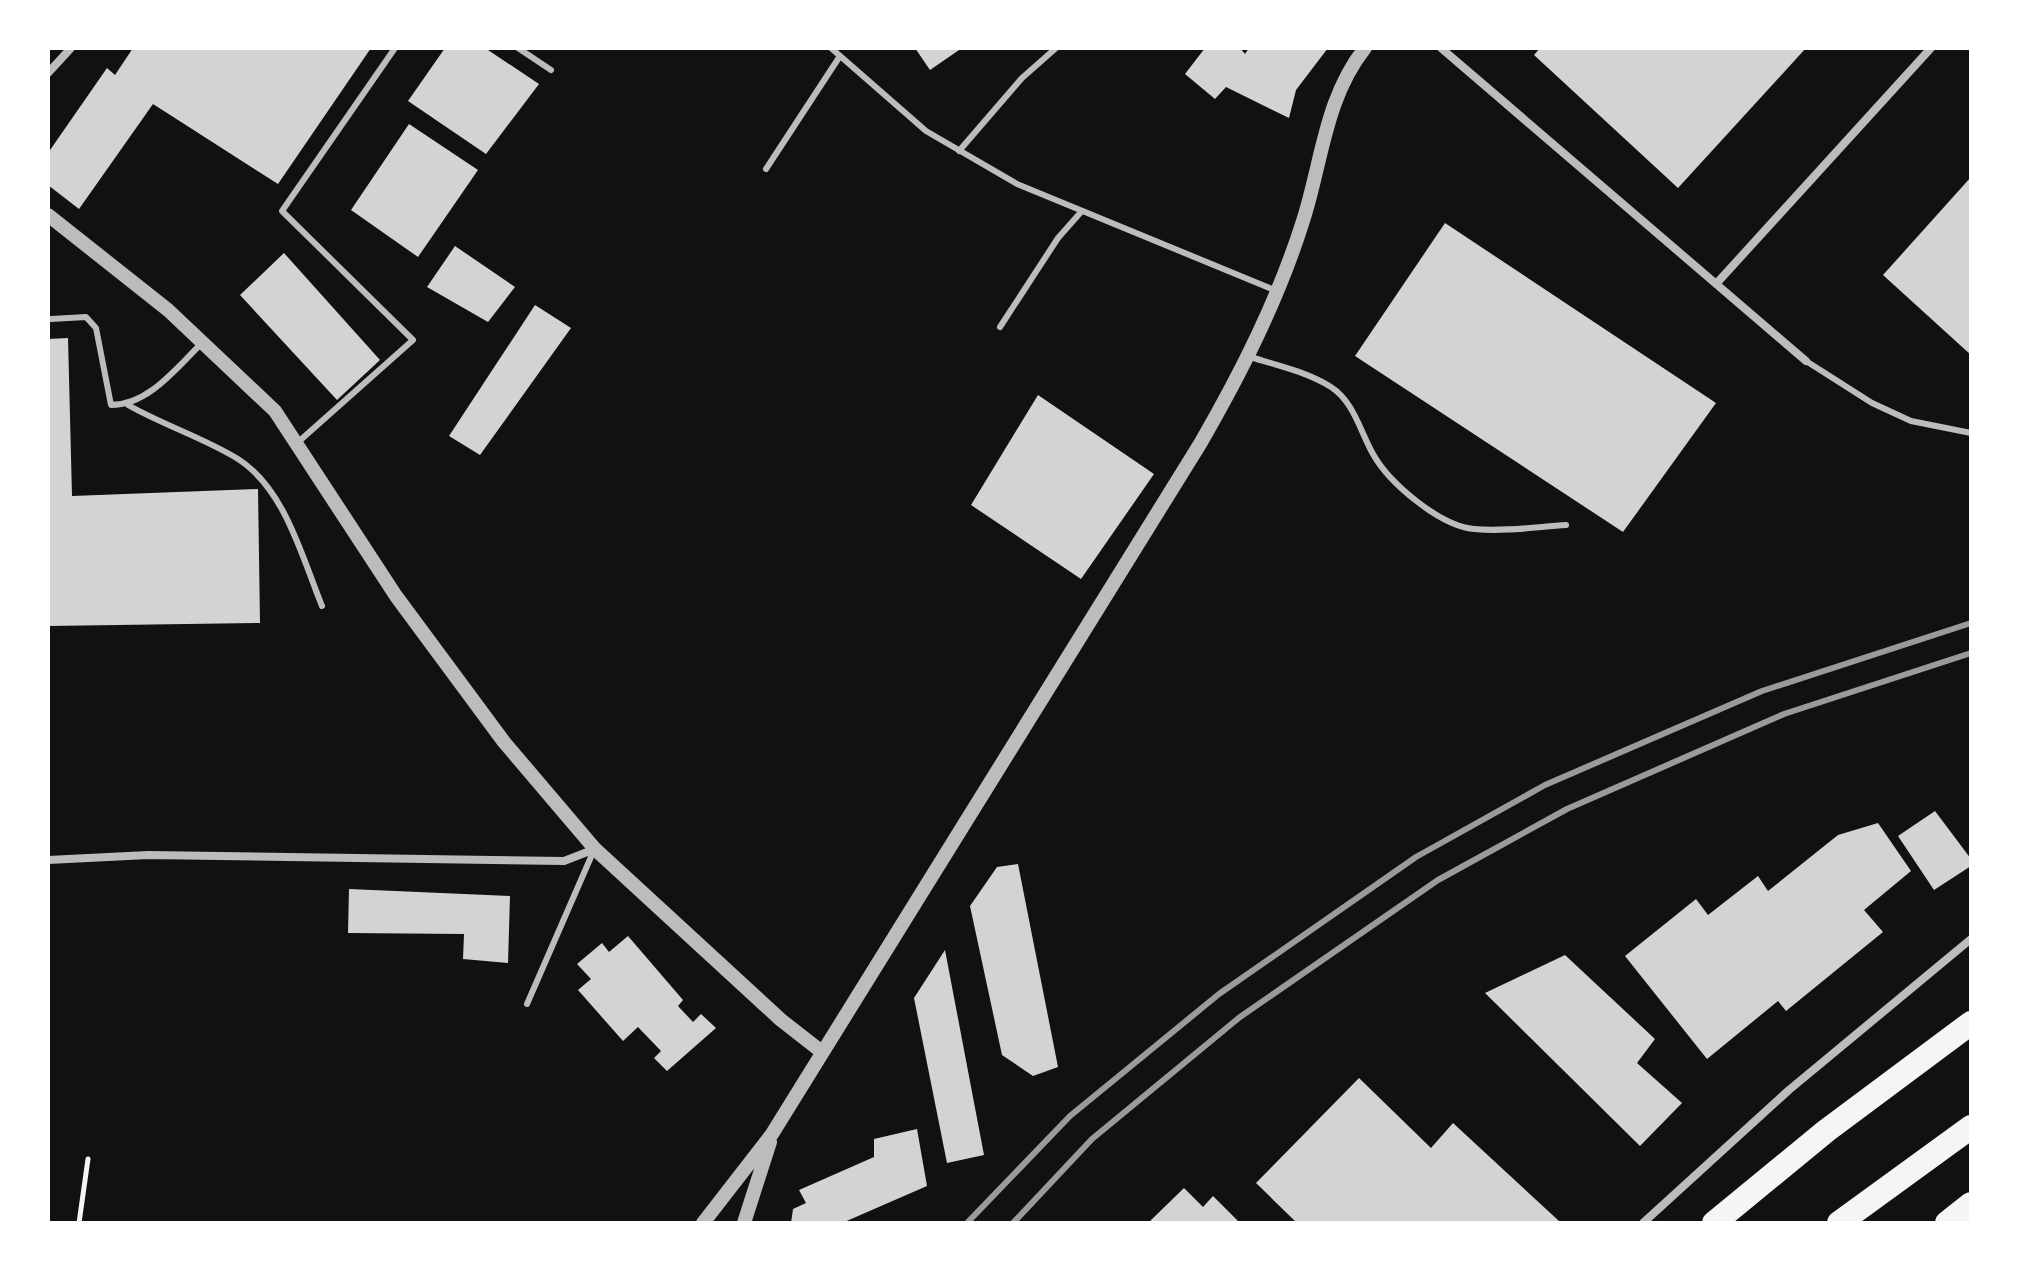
<svg xmlns="http://www.w3.org/2000/svg" width="2019" height="1271" font-family="Bitter,serif">
	<style>
		.building { fill: #d3d3d3 }
		.lines { fill: none; stroke-linecap: round; stroke-linejoin: round }
		.path { stroke: #f5f5f5; stroke-width: 5 }
		.service { stroke: #bcbcbc; stroke-width: 6 }
		.minor { stroke: #bcbcbc; stroke-width: 8 }
		.tertiary { stroke: #bcbcbc; stroke-width: 14 }
		.motorway { stroke: #f5f5f5; stroke-width: 24 }
		.rail { stroke: #9a9a9a; stroke-width: 6 }
	</style>
	<rect width="100%" height="100%" fill="#111"/>
	<path class="building" d="M133 48H371L278 184 153 104 79 209 48 185V153L107 68 115 75Z
		M445 48H485L539 84 486 154 408 101Z
		M915 48H962L930 70Z
		M1205 48H1240L1245 54 1249 48H1328L1296 90 1289 118 1226 87 1215 99 1185 74Z
		M1540 48H1806L1678 188 1534 55Z
		M409 124 478 170 418 257 351 210Z
		M1971 177V355L1883 275Z
		M1445 223 1716 403 1623 532 1355 356Z
		M455 246 515 287 488 322 427 287Z
		M284 253 380 360 337 400 240 295Z
		M535 305 571 328 480 455 449 436Z
		M68 338 72 496 258 489 260 623 48 626V339Z
		M1038 395 1154 474 1081 579 971 505Z
		M1935 811 1971 859V866L1934 890 1898 836Z
		M1878 823 1911 871 1864 910 1883 932 1786 1011 1778 1001 1707 1059 1625 956 1696 899 1708 915 1758 876 1768 891 1838 835Z
		M1018 864 1058 1067 1033 1076 1002 1055 970 906 997 867Z
		M349 889 510 896 508 963 463 959 464 934 348 933Z
		M628 936 683 1000 678 1006 693 1022 701 1014 716 1028 667 1071 654 1058 661 1051 638 1027 623 1041 578 990 591 979 577 964 602 943 609 952Z
		M945 950 984 1155 947 1163 914 998Z
		M1565 955 1655 1039 1637 1063 1682 1103 1640 1146 1485 993Z
		M1359 1078 1431 1148 1453 1123 1559 1221 1297 1223 1256 1183Z
		M917 1129 927 1186 842 1223H791L793 1209 806 1203 799 1190 874 1157V1139Z
		M1184 1188 1203 1207 1213 1196 1240 1223H1148Z"/>
	<g class="lines">
		<path class="path" d="M79 1223 88 1159"/>
		<path class="service" d="M518 48 551 70
			M831 48 926 131 1017 184 1277 291
			M959 151 1022 78 1056 48
			M766 169 840 56
			M51 319 86 317 96 328 111 405C149 405 177 367 203 342
			M1000 327 1058 238 1081 212
			M1250 357C1277 365 1307 372 1331 387 1354 402 1360 431 1373 454 1389 483 1440 526 1474 529 1504 532 1536 527 1566 525
			M1806 361 1872 403 1911 421 1971 433
			M128 405C163 425 204 438 238 459 285 489 302 557 322 606
			M296 444 413 340 282 211 395 48
			M527 1004 594 850"/>
		<path class="minor" d="M1441 48 1806 361
			M48 73 71 48
			M1716 284 1931 48
			M48 860 148 855 564 861 595 849
			M1643 1223 1789 1090 1971 939"/>
		<path class="tertiary" d="M48 215 168 310 275 411 396 596 504 742 595 849 781 1020 822 1052
			M703 1223 772 1134 1200 444C1241 373 1278 300 1303 221 1322 162 1325 98 1365 48
			M744 1223 770 1142"/>
		<path class="motorway" d="M1714 1223 1826 1131 1971 1023
			M1839 1223 1971 1127
			M1947 1223 1971 1204"/>
		<path class="rail" d="M967 1223 1070 1116 1219 994 1416 857 1545 785 1762 691 1971 623
			M1013 1223 1092 1139 1240 1017 1438 880 1567 809 1784 714 1971 653"/>
	</g>
	<rect width="2019" height="1271" fill="none" stroke="#ffffff" stroke-width="100"/>
</svg>
